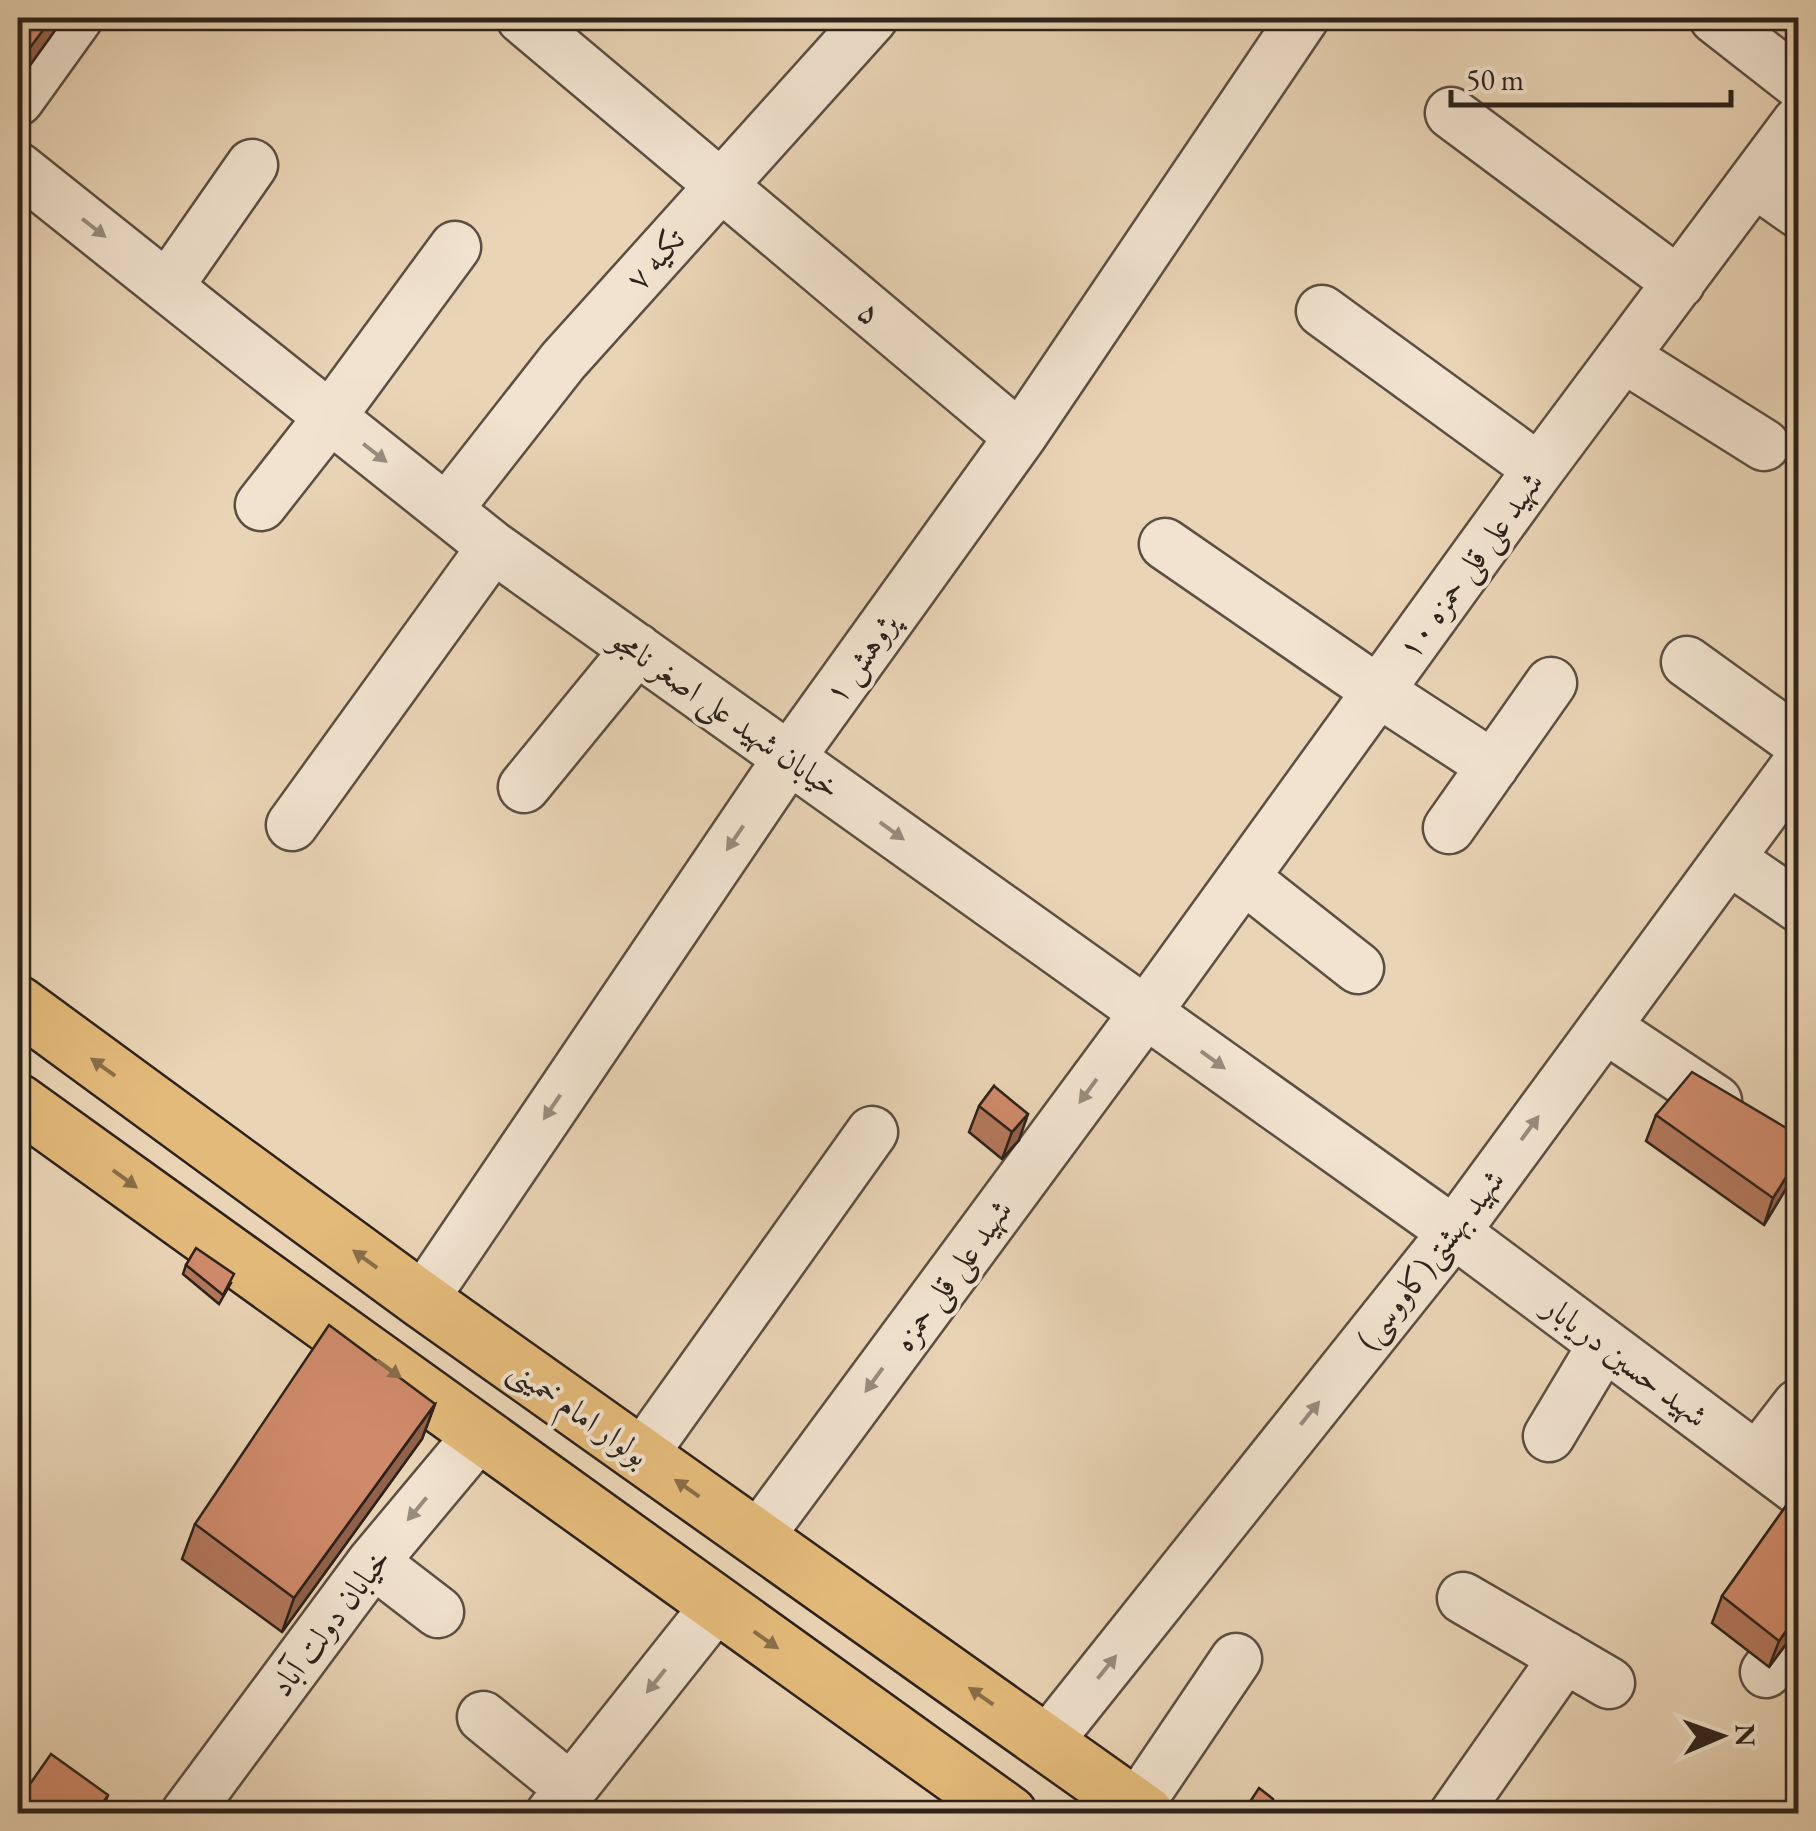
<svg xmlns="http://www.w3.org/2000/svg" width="1816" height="1831" font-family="'EB Garamond',Amiri,serif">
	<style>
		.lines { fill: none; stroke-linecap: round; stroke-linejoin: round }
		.minor-casing { stroke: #5b4e42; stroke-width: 55 }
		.major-casing { stroke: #2c221b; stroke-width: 60 }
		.minor { stroke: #f1e3cf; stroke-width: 50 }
		.major { stroke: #e4ba7a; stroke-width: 55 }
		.wall { fill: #b2775b; stroke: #2c221b; stroke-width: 2.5 }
		.shaded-wall { fill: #91614a; stroke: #2c221b; stroke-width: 2.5 }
		.building { fill: #cf8a6a; stroke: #2c221b; stroke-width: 2.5 }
		.oneway { fill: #988c7e }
		.oneway2 { fill: #886e4a }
		.labels { text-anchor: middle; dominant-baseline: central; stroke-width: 8; stroke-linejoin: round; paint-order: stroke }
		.street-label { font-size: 32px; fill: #2c221b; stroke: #f1e3cf }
	</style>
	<rect width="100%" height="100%" fill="#e9d4b5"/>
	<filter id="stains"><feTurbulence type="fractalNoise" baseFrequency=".002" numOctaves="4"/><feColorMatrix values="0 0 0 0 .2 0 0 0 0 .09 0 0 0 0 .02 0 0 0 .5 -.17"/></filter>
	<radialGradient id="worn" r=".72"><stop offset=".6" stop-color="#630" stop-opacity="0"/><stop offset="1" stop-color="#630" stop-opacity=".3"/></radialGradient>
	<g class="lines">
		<g class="minor-casing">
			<path id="minor" d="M522 18 1020 437
				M1715 18 1798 83
				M18 100 77 18
				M1451 113 1679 283
				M18 168 493 547 1454 1232 1798 1489
				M1754 181 1798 212
				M167 287 252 165
				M1322 311 1539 469
				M1624 357 1764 445
				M261 505 330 417 455 247
				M447 509 563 361 872 18
				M1165 544 1378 691 1493 766
				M1687 662 1798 742
				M524 787 637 649
				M292 825 493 547
				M1449 828 1551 683
				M1729 859 1798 906
				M1244 878 1358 968
				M1605 1027 1716 1101
				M422 1300 789 758 1020 437 1303 18
				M1549 1436 1604 1344
				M641 1456 872 1132
				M1757 1458 1798 1405
				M757 1538 1146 1012 1539 469 1798 122
				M373 1562 438 1612
				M1463 1598 1609 1683
				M1766 1672 1798 1628
				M483 1717 570 1788
				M1046 1743 1454 1232 1798 764
				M1136 1807 1236 1659
				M186 1814 373 1562 480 1434
				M551 1814 717 1605
				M1455 1814 1565 1657"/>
		</g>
		<g class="major-casing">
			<path id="major" d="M18 1004 422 1300 1146 1814
				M18 1102 1009 1814"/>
		</g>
		<use href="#minor" class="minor"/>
		<use href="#major" class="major"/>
	</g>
	<path class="wall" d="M994 1086 1019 1140 1002 1159 969 1132 979 1106Z
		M1656 1115 1798 1135V1169L1764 1225 1646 1141Z
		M186 1265 231 1283 219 1304 183 1274Z
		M435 1404 422 1439 282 1632 182 1559 195 1524Z
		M1798 1489V1628L1769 1667 1712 1623 1722 1596Z"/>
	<path class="shaded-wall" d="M52 18H64L18 82V51Z
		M1028 1114 1019 1140 1002 1159 1012 1132Z
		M1798 1158V1169L1764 1225 1773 1198Z
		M435 1404 422 1439 282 1632 294 1598Z
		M1798 1614V1628L1769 1667 1779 1641Z
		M108 1795 101 1814H96Z"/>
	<path class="building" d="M18 18H52L29 49 18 51Z
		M1692 1072 1798 1135V1158L1773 1198 1656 1115Z
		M994 1086 1028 1114 1012 1132 979 1106Z
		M196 1248 234 1274 223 1295 186 1265Z
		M329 1325 435 1404 294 1598 195 1524Z
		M1798 1489V1614L1779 1641 1722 1596Z
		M51 1754 108 1795 96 1814H18V1801Z
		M1259 1788 1273 1799 1263 1814H1242Z"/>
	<defs><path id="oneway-solid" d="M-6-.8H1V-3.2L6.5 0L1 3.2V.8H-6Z" transform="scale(2.5)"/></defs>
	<g class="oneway">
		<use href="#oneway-solid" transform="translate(94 228) rotate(38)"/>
		<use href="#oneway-solid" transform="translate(375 453) rotate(38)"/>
		<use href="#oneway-solid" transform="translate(892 831) rotate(36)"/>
		<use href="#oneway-solid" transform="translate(735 838) rotate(124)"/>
		<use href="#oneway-solid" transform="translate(1213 1060) rotate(36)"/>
		<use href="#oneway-solid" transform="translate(1088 1091) rotate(126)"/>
		<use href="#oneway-solid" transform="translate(552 1107) rotate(124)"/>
		<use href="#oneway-solid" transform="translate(1530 1128) rotate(-54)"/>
		<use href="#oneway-solid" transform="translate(874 1380) rotate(126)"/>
		<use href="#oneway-solid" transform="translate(1310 1413) rotate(-51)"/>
		<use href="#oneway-solid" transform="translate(417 1509) rotate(130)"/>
		<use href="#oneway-solid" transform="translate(1107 1667) rotate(-51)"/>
		<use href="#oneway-solid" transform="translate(656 1681) rotate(129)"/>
	</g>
	<g class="oneway2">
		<use href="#oneway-solid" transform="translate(103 1067) rotate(-144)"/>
		<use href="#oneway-solid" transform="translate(125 1179) rotate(36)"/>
		<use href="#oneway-solid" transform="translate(365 1259) rotate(-144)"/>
		<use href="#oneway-solid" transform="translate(389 1369) rotate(36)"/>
		<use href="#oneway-solid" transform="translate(687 1488) rotate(-145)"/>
		<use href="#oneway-solid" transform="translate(766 1640) rotate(35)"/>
		<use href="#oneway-solid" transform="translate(981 1696) rotate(-145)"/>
	</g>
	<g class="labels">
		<g class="street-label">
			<text transform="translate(655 259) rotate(-48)">تکیه ۷</text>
			<text transform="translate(870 312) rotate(40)">۵</text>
			<text transform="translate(1470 565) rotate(-54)">شهید علی قلی حمزه ۱۰</text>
			<text transform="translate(861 658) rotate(-54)">پژوهش ۱</text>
			<text transform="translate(726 713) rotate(35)">خیابان شهید علی اصغر نامجو</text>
			<text transform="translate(1430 1259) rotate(-52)">شهید بهشتی(کاووسی)</text>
			<text transform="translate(952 1275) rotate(-54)">شهید علی قلی حمزه</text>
			<text transform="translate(1626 1361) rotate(37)">شهید حسین دریابار</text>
			<text transform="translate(579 1412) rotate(35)">بولوار امام خمینی</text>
			<text transform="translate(330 1622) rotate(-53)">خیابان دولت آباد</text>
		</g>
	</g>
	<rect width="1816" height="1831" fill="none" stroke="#e9d4b5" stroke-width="60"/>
	<rect x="20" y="20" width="1776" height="1791" fill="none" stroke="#2c221b" stroke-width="5"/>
	<rect x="30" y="30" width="1756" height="1771" fill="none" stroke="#2c221b" stroke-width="2.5"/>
	<g transform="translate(1721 1736) rotate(88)" stroke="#f1e3cf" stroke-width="8" paint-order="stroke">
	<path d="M0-8L18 38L0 25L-18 38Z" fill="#2c221b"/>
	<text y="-15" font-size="28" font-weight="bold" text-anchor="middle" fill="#2c221b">N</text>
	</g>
	<path d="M1451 90v15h280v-15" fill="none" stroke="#2c221b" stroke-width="5"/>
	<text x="1466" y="90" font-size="30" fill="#2c221b" stroke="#f1e3cf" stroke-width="8" paint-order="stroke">50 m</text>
	<rect width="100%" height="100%" filter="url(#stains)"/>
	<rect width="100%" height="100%" fill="url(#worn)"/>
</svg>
